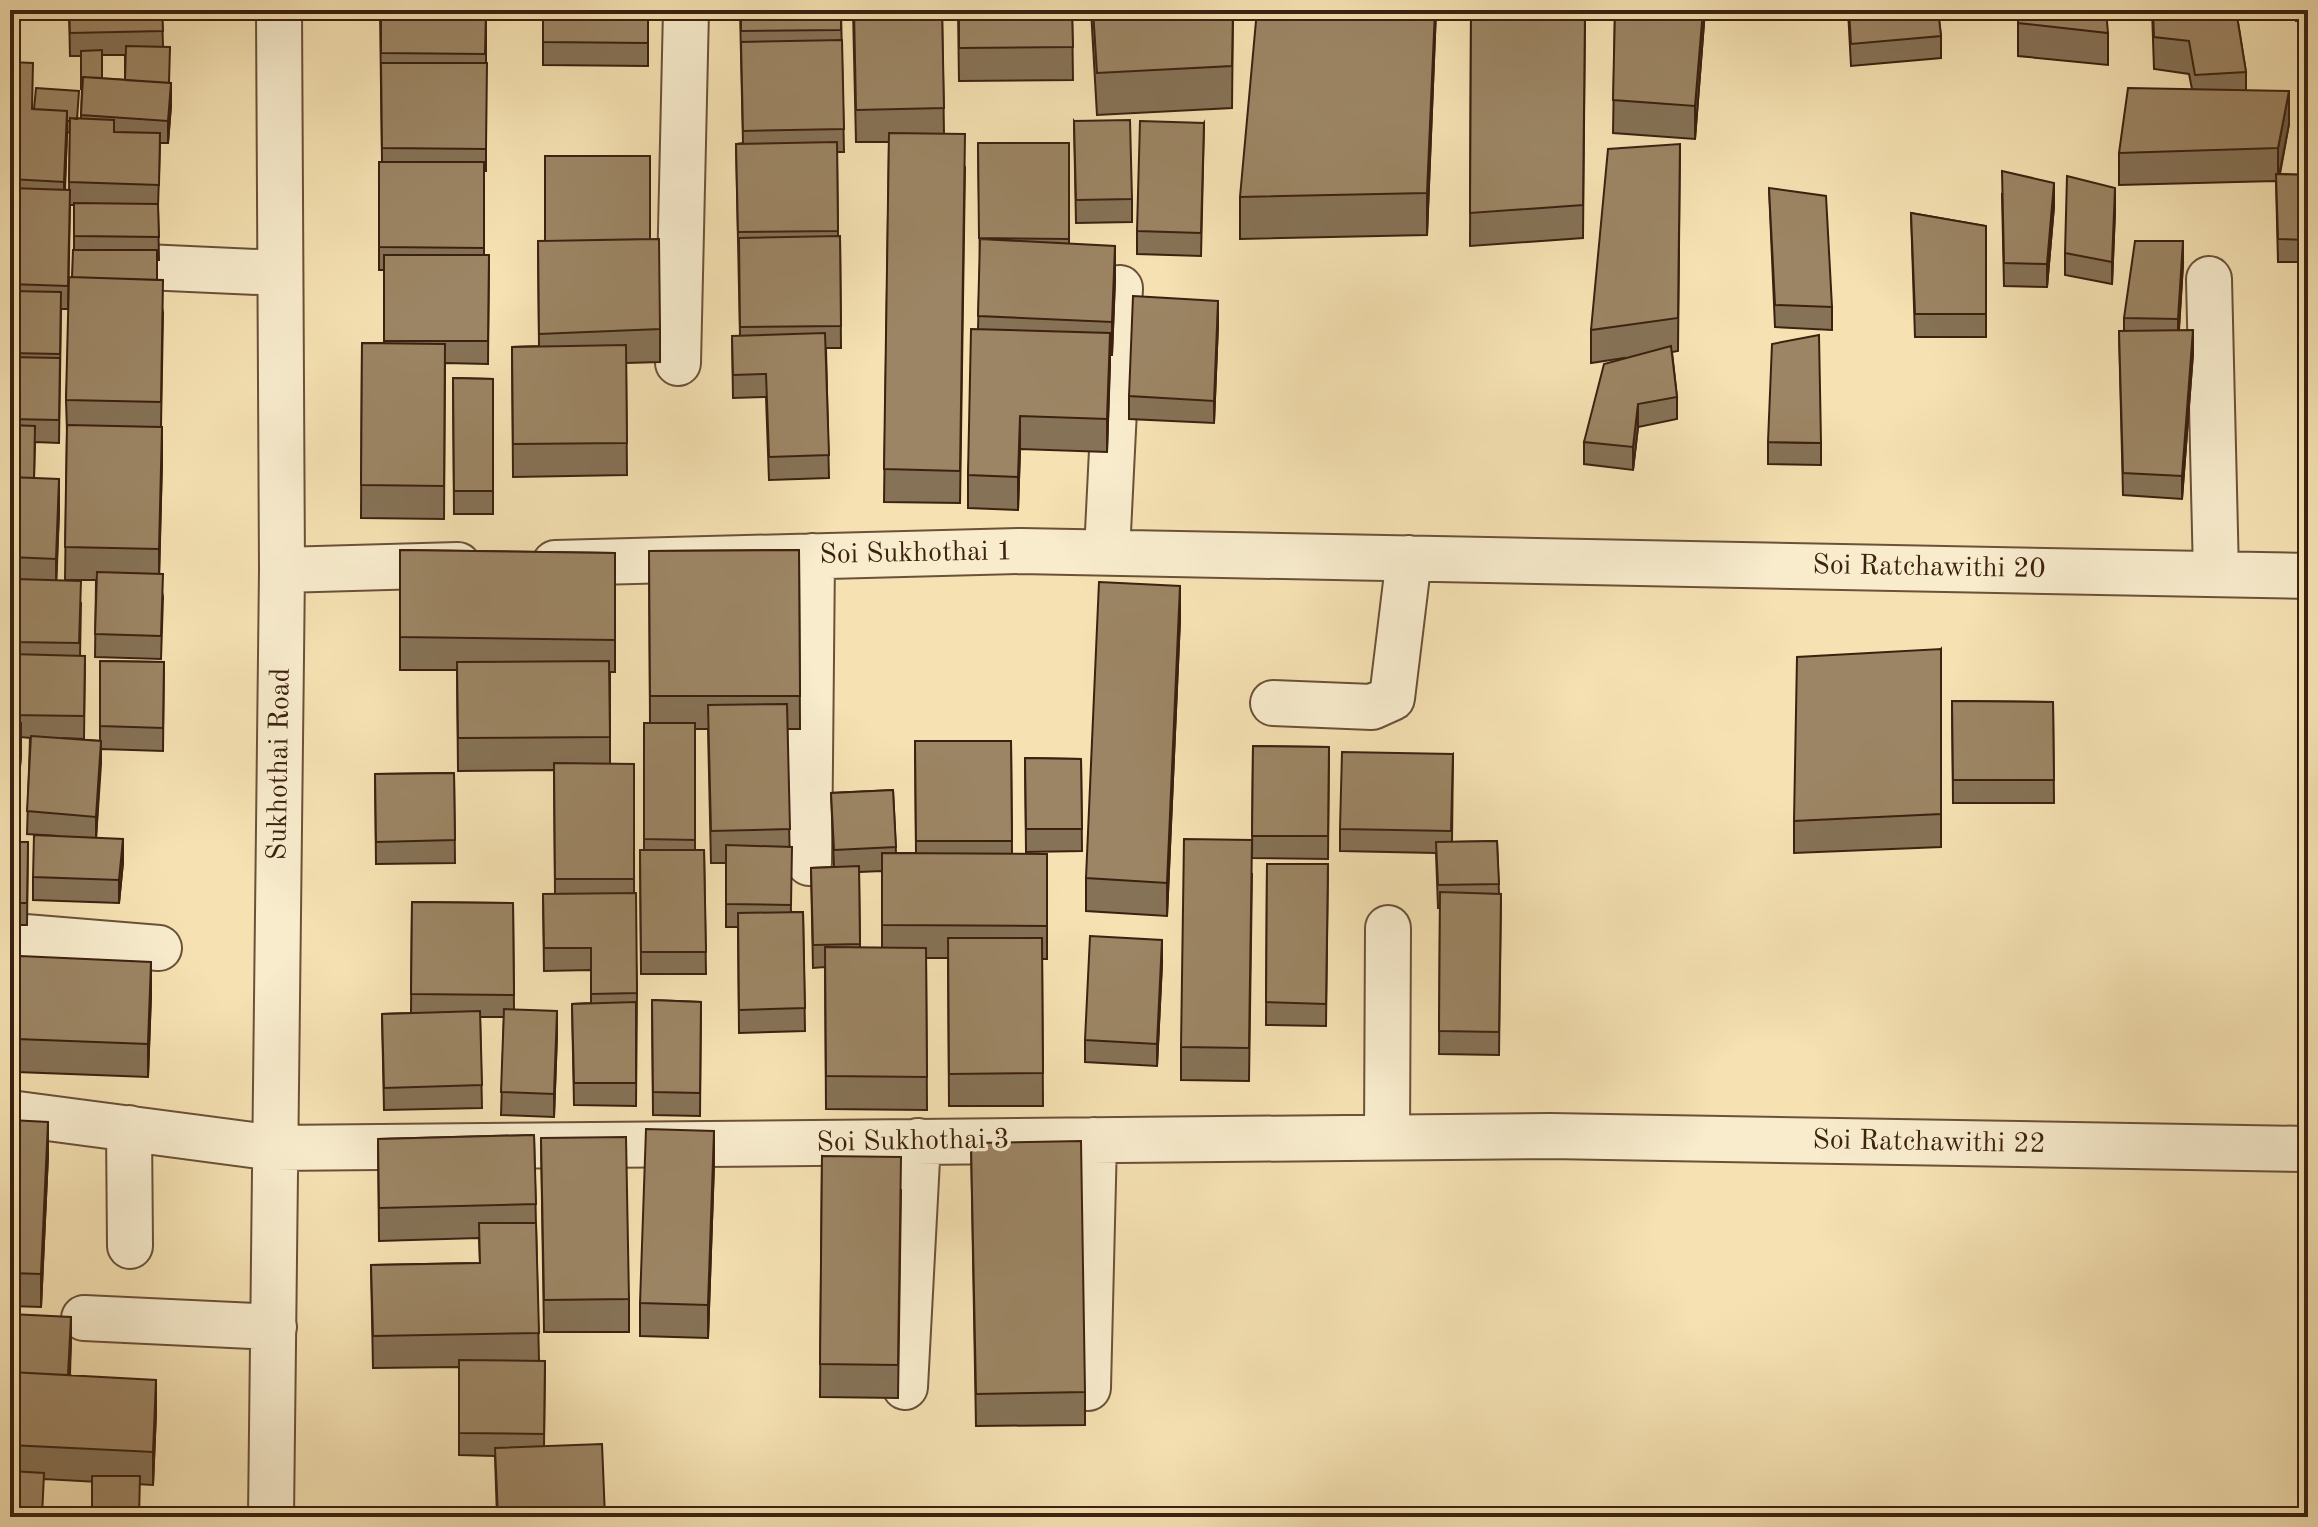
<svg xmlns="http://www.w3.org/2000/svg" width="2318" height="1527" font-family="'Old Standard TT',serif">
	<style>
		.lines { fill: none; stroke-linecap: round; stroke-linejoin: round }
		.minor-casing { stroke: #6a5138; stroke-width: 48 }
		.minor { stroke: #f8eccd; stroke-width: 44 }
		.wall { fill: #867256; stroke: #3c2110; stroke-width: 2; fill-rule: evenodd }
		.shaded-wall { fill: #6d5d46; stroke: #3c2110; stroke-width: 2 }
		.building { fill: #9c8564; stroke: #3c2110; stroke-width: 2 }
		.labels { text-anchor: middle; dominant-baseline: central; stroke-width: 7; stroke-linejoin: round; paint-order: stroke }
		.street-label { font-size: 28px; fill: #3c2110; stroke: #f8eccd }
	</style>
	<rect width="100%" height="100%" fill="#f5e1b2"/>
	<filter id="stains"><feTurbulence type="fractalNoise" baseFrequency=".0025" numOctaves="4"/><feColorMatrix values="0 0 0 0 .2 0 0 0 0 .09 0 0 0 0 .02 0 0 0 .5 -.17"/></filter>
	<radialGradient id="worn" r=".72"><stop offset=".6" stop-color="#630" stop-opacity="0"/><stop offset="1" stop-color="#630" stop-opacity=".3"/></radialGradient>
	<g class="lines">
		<g class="minor-casing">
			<path id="minor" d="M101 265 280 273
				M2209 279 2216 574
				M678 363 686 10
				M1107 552 1120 288
				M555 563 1021 551 2308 576
				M282 570 458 565
				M1273 703 1372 707 1392 698 1409 558
				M809 863 812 556
				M10 955 25 937 159 948
				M10 1113 275 1148 1550 1136 2308 1149
				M129 1128 130 1246
				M1387 1137 1388 928
				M84 1318 274 1327
				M905 1387 918 1141
				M1088 1388 1094 1140
				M271 1517 282 570 279 10"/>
		</g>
		<use href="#minor" class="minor"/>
	</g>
	<path class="wall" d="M69 10H164V12H162L163 46 169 83 171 105 168 143H160L158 208 159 260H157V280L163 313 161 427 162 460 159 574 163 597 161 659 95 657 96 580H65L67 432 66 400 74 250V205H70L68 309H61L59 443 35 442 34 478 59 511 56 580 81 603 80 656H85L84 739 62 738 100 741V661L164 662 163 751 101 749 96 838 123 862 119 903 33 900V877L56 836 27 834 30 738 21 737V756L13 842H28L27 925H10V654H13L14 590H10V62L33 109 81 119 82 89H81V56H70ZM102 55H125V80L102 78ZM67 132 70 133 69 190H65Z
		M380 10H486V171H484V255H489L488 364 445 363 444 519 361 518 362 343H384V270H379V162H382Z
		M543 10H648V66L543 65Z
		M740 10H841L844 152H837L838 236H840L841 348H826L829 478 769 480 766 397 733 398 732 336H740L736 144 743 143Z
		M853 10H942L944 134 965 167 960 503 884 502 889 142H856Z
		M958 10H1072L1073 80 959 81Z
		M1091 10H1233L1232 108 1097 115Z
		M1436 10 1427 235 1240 239V197Z
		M1471 10 1585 14 1583 238 1470 246Z
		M1615 10H1705L1695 139 1613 133Z
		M1848 10H1938L1941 36V58L1851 66Z
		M2018 10 2108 33V65L2018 56Z
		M2152 10H2236L2246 72V90L2289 124 2280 174 2308 175V262H2278L2276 181 2119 185V153L2192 89 2189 74 2154 69Z
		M2296 10H2308V21H2296Z
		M2308 86V151H2305V118Z
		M1074 121 1132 199V222L1076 223Z
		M1204 123 1201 256 1137 254V231Z
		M978 143H1069V244L1115 279 1112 355H1110L1107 452 1020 449 1018 510 968 508V475L978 329 980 261Z
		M1680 144 1678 351 1672 352 1677 397V419L1638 427 1633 470 1584 464V442L1624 358 1591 363V330Z
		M1769 188 1832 307V330L1775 327Z
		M2002 194 2054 206 2047 287 2004 286Z
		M2115 211 2112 284 2065 275V253Z
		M1911 213 1986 226V337H1915Z
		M650 239 660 329V362L626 363 627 475 513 477 512 347 539 346 538 241Z
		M2183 264 2179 330 2193 353 2182 499 2123 495 2119 331H2124V318Z
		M1218 324 1214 423 1129 419V396Z
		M453 378 493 379V514H454Z
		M1768 442 1821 443V465L1768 464Z
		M400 550 615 553V672H610V764H634V893L637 993 636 1106 574 1105 572 1004 591 1003V970L544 971 543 894H555L554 770 458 771 457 670H400Z
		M799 550 800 729H787L791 912H803L805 1031 739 1033 738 927H726V863H711L708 729H695V850H704L706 974H641L640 850H644V723H650L649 551Z
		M1180 619 1167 916 1086 911V878Z
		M1941 649V847L1794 853V821Z
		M1952 701 2053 702 2054 803H1953Z
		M915 741H1011L1012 854H1047V959H1042L1043 1106H949L948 958H926L927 1110 826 1109 825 967 813 968 811 868 834 867 831 793 893 790 896 853H916ZM882 871V948H860L859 872Z
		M1253 746 1329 747 1328 859 1252 858Z
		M1453 754 1452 842 1497 841 1499 894H1501L1499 1055 1439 1054 1440 908H1438L1436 853 1340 851V829Z
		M1025 758 1081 759 1082 851 1026 852Z
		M454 773 455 863 376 864 375 774Z
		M1267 864H1328L1326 1026 1266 1025Z
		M1252 873 1249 1081 1181 1080V1047Z
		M412 902 513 903 514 1010 557 1034 554 1117 501 1115 504 1017H480L482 1108 384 1110 382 1014 411 1013Z
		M1162 963 1157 1066 1085 1062V1040Z
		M151 994 148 1077 17 1072V1039Z
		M652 1000 701 1002 700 1116 653 1115Z
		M10 1120 48 1155 41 1307 10 1306Z
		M534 1135 539 1361H545L544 1446 605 1517H497L495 1456 459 1455V1367L373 1368 371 1265 480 1263 479 1238 379 1241 378 1139Z
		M541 1138 629 1299V1332H544Z
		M971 1143 1085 1392V1425L976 1426Z
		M822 1156 901 1190 898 1398 820 1397Z
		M714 1164 708 1338 640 1336V1303Z
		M10 1314 71 1340 70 1375 156 1412 153 1485 44 1479 10 1517Z"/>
	<path class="shaded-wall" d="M1435 10H1436L1427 235V193Z
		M1703 10H1705L1695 139V106Z
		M171 83V105L168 143V121Z
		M2289 91V124L2278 181V148Z
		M67 111V133L64 205V182Z
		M2054 183V206L2047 287V264Z
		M2115 188V211L2112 284V262Z
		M2183 241V264L2178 342V319Z
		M1115 246V279L1112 355V322Z
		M1218 301V324L1214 423V401Z
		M2193 330V353L2182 499V476Z
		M1110 333V366L1107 452V419Z
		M1638 404V427L1633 470V447Z
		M1020 416V449L1018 510V477Z
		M162 427V460L159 582V549Z
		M59 479V511L56 592V559Z
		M1180 586V619L1167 916V883Z
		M21 723V756L11 859V826Z
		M101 741V764L96 839V817Z
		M123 839V862L119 903V880Z
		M1162 940V963L1157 1066V1044Z
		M151 962V994L148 1077V1044Z
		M557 1011V1034L554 1117V1094Z
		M48 1122V1155L41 1307V1274Z
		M714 1131V1164L708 1338V1305Z
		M71 1317V1340L68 1402V1380Z
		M156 1380V1412L153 1485V1452Z"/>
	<path class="building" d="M69 10H162L163 31 70 33Z
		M381 10H486L485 54 381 53Z
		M543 10H648V43L543 42Z
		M741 10H841V30L741 31Z
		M854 10H942L944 108 856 110Z
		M959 10H1072L1073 47 959 48Z
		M1093 10H1233L1232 66 1097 73Z
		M1257 10H1435L1427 193 1240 197Z
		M1471 10H1571L1585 14 1583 205 1470 213Z
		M1615 10H1703L1695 106 1613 100Z
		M1849 10H1938L1941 36 1851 44Z
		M2018 10H2106L2108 33 2018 23Z
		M2153 10H2236L2246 72 2195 75 2189 41 2154 37Z
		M842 40 844 129 743 131 741 42Z
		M126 46 170 47 169 83 125 80Z
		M102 50V78L83 77V78H81V51Z
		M10 62 33 63 32 109 67 111 64 182 10 179Z
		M381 63H487L486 149 382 148Z
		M83 77 171 83 168 121 81 115Z
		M2308 86V119L2305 118Z
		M36 88 79 91 77 119 70 118V121H67V111L34 109Z
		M2128 88 2289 91 2278 148 2119 153Z
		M70 118 114 120V132L160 133 159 185 69 182Z
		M1130 120 1132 199 1076 200 1074 121Z
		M1140 121 1204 123 1201 233 1137 231Z
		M889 133 965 134 960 471 884 469Z
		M837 142 838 231 738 232 736 144Z
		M978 143H1069V239L979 238Z
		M1680 144 1678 318 1591 330 1608 149Z
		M545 156H650V239L545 241Z
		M379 162H484V248L379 247Z
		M2002 171 2054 183 2047 264 2004 263Z
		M2276 174 2308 175V240L2278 239Z
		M2067 176 2115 188 2112 262 2065 253Z
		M10 188 70 190 68 286 10 284Z
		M1769 188 1826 196 1832 307 1775 305Z
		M74 203 158 204 159 237 74 236Z
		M1911 213 1986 226V314H1915Z
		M840 236 841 326 740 327 739 238Z
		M659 239 660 329 539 334 538 241Z
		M980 239 1115 246 1112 322 978 316Z
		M2135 241H2183L2178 319 2124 318Z
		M73 250H157V280L72 277Z
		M384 255H489L488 341H384Z
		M69 277 163 280 161 402 66 400Z
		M10 291 61 292 60 354 10 353Z
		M1133 296 1218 301 1214 401 1129 396Z
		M971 329 1110 333 1107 419 1020 416 1018 477 968 475Z
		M2193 330 2182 476 2123 473 2119 331Z
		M825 333 829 455 769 457 766 374 733 375 732 336Z
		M1819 335 1821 443 1768 442 1772 344Z
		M362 343 445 344 444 486 361 485Z
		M626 345 627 443 513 444 512 347Z
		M1671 346 1677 397 1638 404 1633 447 1584 442 1604 364Z
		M10 357 60 358 59 420 10 419Z
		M453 378 493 379V491H454Z
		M10 425 35 426 34 478 10 477Z
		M67 425 162 427 159 549 65 547Z
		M10 477 59 479 56 559 10 557Z
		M400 550 615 553V640L400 637Z
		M799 550 800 696H650L649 551Z
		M97 572 163 574 161 636 95 634Z
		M15 579 81 581 79 643 13 642Z
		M1099 582 1180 586 1167 883 1086 878Z
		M1941 649V814L1794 821 1797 657Z
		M10 654 85 656 84 716 10 715Z
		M100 661 164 662 163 728 100 726Z
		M609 661 610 737 458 738 457 662Z
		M1952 701 2053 702 2054 780H1953Z
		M787 704 790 829 711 831 708 705Z
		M10 722 21 723 11 826H10Z
		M644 723H695V840L644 839Z
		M31 736 101 741 96 817 27 811Z
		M915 741H1011L1012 841H916Z
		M1253 746 1329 747 1328 836H1252Z
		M1342 752 1453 754 1451 831 1340 829Z
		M1025 758 1081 759 1082 829H1026Z
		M554 763 634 764V879H555Z
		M454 773 455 840 376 842 375 774Z
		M893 790 896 847 834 850 831 793Z
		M34 835 123 839 119 880 33 877Z
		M1184 839 1252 840 1249 1048 1181 1047Z
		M1497 841 1499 884 1438 885 1436 842Z
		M10 842H28L27 903H10Z
		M726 845 792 847 791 905 726 904Z
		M640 850H704L706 952H641Z
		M882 853 1047 854V926L882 925Z
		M1267 864H1328L1326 1004 1266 1002Z
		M859 866 860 944 813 945 811 868Z
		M1440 892 1501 894 1499 1032 1439 1031Z
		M636 893 637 993 591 994V948H544L543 894Z
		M412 902 513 903 514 995 411 994Z
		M803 912 805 1008 739 1010 738 913Z
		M1090 936 1162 940 1157 1044 1085 1040Z
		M948 938H1042L1043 1073 949 1074Z
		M825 947 926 948 927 1077 826 1076Z
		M20 956 151 962 148 1044 17 1039Z
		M652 1000 701 1002 700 1093 653 1092Z
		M636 1002V1083H574L572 1004Z
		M504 1009 557 1011 554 1094 501 1092Z
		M480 1011 482 1085 384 1088 382 1014Z
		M10 1120 48 1122 41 1274 10 1273Z
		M646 1129 714 1131 708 1305 640 1303Z
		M534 1135 536 1204 379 1208 378 1139Z
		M626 1137 629 1299 544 1300 541 1138Z
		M1081 1141 1085 1392 976 1394 971 1143Z
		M822 1156 901 1157 898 1365 820 1364Z
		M479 1223H536L539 1333 373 1336 371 1265 480 1263Z
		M10 1314 71 1317 68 1375 10 1372Z
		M459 1360 545 1361 544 1434 459 1433Z
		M10 1372 156 1380 153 1452 10 1445Z
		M602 1444 605 1517H498L495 1448Z
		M10 1471 44 1473 42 1517H10Z
		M92 1476H140L139 1517H92Z"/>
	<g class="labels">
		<g class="street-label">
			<text transform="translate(916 554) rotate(-1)">Soi Sukhothai 1</text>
			<text transform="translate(1929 568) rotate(1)">Soi Ratchawithi 20</text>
			<text transform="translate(280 764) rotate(-89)">Sukhothai Road</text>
			<text transform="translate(913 1142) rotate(-1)">Soi Sukhothai 3</text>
			<text transform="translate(1929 1143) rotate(1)">Soi Ratchawithi 22</text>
		</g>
	</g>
	<rect width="2318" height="1527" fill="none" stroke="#f5e1b2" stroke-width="40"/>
	<rect x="12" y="12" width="2294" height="1503" fill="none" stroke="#3c2110" stroke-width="4"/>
	<rect x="20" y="20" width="2278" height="1487" fill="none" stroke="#3c2110" stroke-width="2"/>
	<rect width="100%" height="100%" filter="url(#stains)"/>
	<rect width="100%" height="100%" fill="url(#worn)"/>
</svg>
